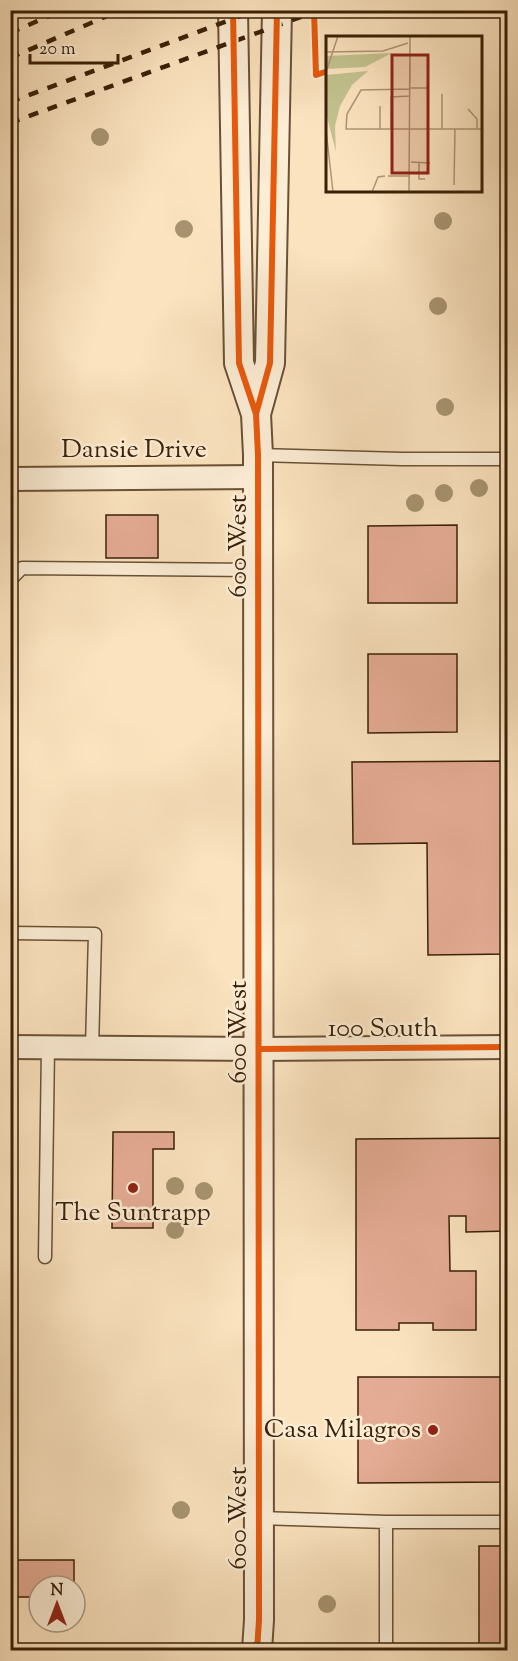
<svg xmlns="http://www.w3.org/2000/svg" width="518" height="1661" font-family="'Sorts Mill Goudy',serif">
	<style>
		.building { fill: #e5ac95; stroke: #3a2007; stroke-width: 1.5 }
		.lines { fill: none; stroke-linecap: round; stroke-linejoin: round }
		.service-casing { stroke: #6a5135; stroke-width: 15 }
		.minor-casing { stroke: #6a5135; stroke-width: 26 }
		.tertiary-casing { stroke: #6a5135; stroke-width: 32 }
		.service { stroke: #fcedd5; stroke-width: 12 }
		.minor { stroke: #fcedd5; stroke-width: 22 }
		.tertiary { stroke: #fcedd5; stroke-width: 28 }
		.rail { stroke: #3a2007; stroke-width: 4.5; stroke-dasharray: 10 10; stroke-linecap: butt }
		.cycleway-casing { stroke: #fcedd5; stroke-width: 10 }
		.cycleway { stroke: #e8590c; stroke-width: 6 }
		.tree { fill: #a79370 }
		.poi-dot { fill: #8f2418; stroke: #fcedd5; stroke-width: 2 }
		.labels { text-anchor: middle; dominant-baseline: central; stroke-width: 5; stroke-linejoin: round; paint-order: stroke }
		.street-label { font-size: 26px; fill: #3a2007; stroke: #fcedd5 }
		.poi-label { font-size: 26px; fill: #3a2007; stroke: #fcedd5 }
		.inset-road { fill: none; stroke: #ae9575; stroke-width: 1.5 }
		.view { fill: #8f2418; fill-opacity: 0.15; stroke: #8f2418; stroke-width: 3 }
		.inset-edge { fill: none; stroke: #3a2007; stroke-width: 3 }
	</style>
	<rect width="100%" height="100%" fill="#fbe3bf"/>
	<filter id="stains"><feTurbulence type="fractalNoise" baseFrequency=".00333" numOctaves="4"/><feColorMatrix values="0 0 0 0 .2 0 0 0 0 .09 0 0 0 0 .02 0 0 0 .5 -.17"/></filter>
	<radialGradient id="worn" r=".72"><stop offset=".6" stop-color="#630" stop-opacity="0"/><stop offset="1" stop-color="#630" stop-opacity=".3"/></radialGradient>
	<path class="building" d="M106 515H158V558H106Z
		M457 525V603H368V526Z
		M368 654H457V732L368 733Z
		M508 761V954L428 955 427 843 353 844 352 762Z
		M113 1132H174V1149H153V1228H112Z
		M10 1137H13L12 1266H10Z
		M508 1138V1231L466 1232V1216H449L450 1271H476V1330H433V1323H399V1330H356V1139Z
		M358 1377H508V1482L358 1483Z
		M479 1546H508V1650H426V1646H479Z
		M10 1560H74V1586H39V1597H10Z"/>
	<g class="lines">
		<g class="service-casing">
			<path id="service" d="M258 455 402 459H508
				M10 580 22 568 258 570
				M10 933 95 934 92 1048
				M45 1257 48 1047
				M259 1518 386 1522H508
				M386 1522V1650"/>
		</g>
		<g class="minor-casing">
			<path id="minor" d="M10 479 258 477
				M10 1047 259 1049 508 1047"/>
		</g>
		<g class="tertiary-casing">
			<path id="tertiary" d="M233 10 239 363 256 414 258 455 259 1620 257 1650
				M256 414 270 363 277 10"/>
		</g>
		<use href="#service" class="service"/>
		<use href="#minor" class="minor"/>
		<use href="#tertiary" class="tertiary"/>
		<path class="rail" d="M10 33 63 10
			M10 58 121 10
			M10 102 257 10
			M10 123 320 10"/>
		<g class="cycleway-casing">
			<path id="cycleway" d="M233 10 239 363 256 414 258 455 259 1620 257 1650
				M314 10 316 75 328 71
				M256 414 270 363 277 10
				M259 1049 508 1047"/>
		</g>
		<use href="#cycleway" class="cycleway"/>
	</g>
	<g class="tree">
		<circle cx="100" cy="137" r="9"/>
		<circle cx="443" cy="221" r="9"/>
		<circle cx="184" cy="229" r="9"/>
		<circle cx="438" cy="306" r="9"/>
		<circle cx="445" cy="407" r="9"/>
		<circle cx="479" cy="488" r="9"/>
		<circle cx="444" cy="493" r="9"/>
		<circle cx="415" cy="503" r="9"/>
		<circle cx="175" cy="1186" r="9"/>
		<circle cx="204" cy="1191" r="9"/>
		<circle cx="175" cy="1230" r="9"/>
		<circle cx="181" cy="1510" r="9"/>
		<circle cx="327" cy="1604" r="9"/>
	</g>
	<g class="poi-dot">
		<circle cx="133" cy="1188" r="6"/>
		<circle cx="433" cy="1430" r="6"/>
	</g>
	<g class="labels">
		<g class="street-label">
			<text x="134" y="450">Dansie Drive</text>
			<text transform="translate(239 546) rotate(-90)">600 West</text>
			<text x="383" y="1029">100 South</text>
			<text transform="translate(239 1032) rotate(-90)">600 West</text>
			<text transform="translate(239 1518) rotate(-90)">600 West</text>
		</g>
		<g class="poi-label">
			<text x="133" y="1213">The Suntrapp</text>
			<text x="421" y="1430" text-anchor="end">Casa Milagros</text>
		</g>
	</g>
	<g transform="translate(326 36)">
		<rect width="156" height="156" fill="#fbe3bf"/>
		<path d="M66 17 39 31 0 33V20ZM42 35 26 49 14 70 9 90 10 116 0 77V39Z" fill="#c2c38f"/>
		<path class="inset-road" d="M84 0V47M0 16 57 15 82 7M0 36 12 0M84 52H103M84 53 35 54 21 78 20 93H156M116 58V93M54 70V93M142 73 151 83V93M65 93V61L84 60M0 94 7 156M85 126 104 127M93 127V143H99M62 140H84M128 149 129 93M46 156 52 141 59 140M83 156 84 0"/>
		<path class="view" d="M66 19H102V137H66Z"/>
		<rect width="156" height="156" class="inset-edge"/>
	</g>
	<rect width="518" height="1661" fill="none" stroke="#fbe3bf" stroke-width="36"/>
	<rect x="12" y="12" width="494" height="1637" fill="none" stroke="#3a2007" stroke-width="3"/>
	<rect x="18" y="18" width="482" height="1625" fill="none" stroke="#3a2007" stroke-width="1.5"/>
	<g transform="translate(57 1604)"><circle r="28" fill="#fcedd5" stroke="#ae9b83" stroke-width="1.5"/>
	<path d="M0-4.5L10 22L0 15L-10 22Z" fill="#8f2418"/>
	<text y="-9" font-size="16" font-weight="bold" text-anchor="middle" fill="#3a2007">N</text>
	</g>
	<path d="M30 54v9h88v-9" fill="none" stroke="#3a2007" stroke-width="3"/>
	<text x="39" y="54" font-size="18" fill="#3a2007" stroke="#fcedd5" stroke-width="4.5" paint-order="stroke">20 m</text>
	<rect width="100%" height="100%" filter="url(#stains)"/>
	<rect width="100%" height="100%" fill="url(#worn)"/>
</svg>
